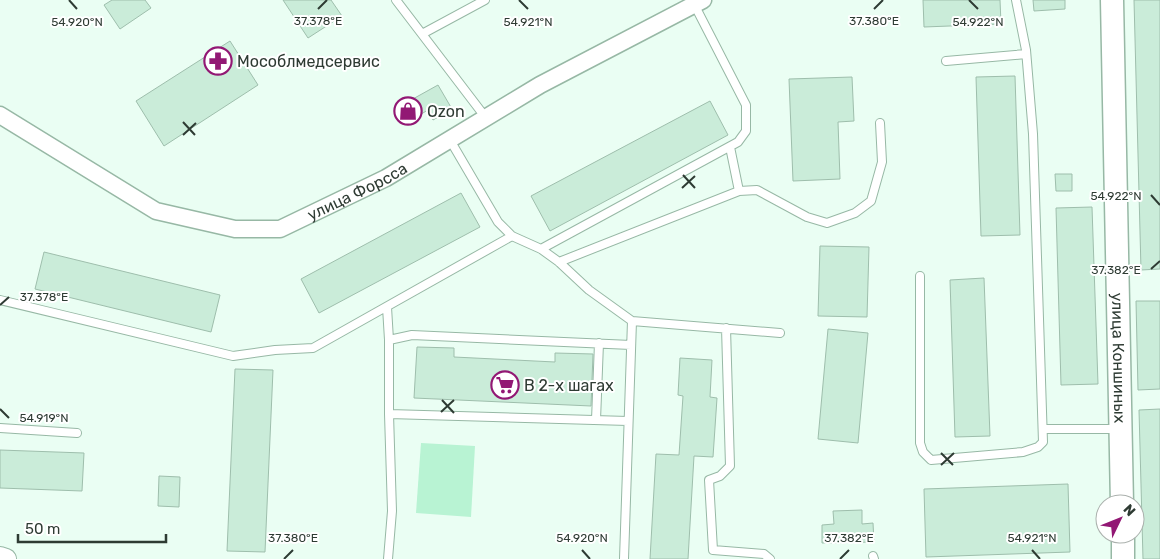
<svg xmlns="http://www.w3.org/2000/svg" width="1160" height="559" font-family="Rubik,sans-serif">
	<style>
		.green { fill: #b8f3d3 }
		.building { fill: #caecd9; stroke: #9ebeac }
		.lines { fill: none; stroke-linecap: round; stroke-linejoin: round }
		.service-casing { stroke: #97b8a5; stroke-width: 10 }
		.minor-casing { stroke: #97b8a5; stroke-width: 19 }
		.tertiary-casing { stroke: #97b8a5; stroke-width: 22 }
		.secondary-casing { stroke: #97b8a5; stroke-width: 25 }
		.service { stroke: #fff; stroke-width: 8 }
		.minor { stroke: #fff; stroke-width: 16 }
		.tertiary { stroke: #fff; stroke-width: 20 }
		.secondary { stroke: #fff; stroke-width: 22 }
		.ticks { fill: none; stroke: #2e3b33; stroke-width: 2 }
		.labels { text-anchor: middle; dominant-baseline: central; stroke-width: 4; stroke-linejoin: round; paint-order: stroke }
		.poi-label { font-size: 16px; fill: #2e3b33; stroke: #fff; text-anchor: start }
		.street-label { font-size: 16px; fill: #2e3b33; stroke: #fff }
		.ticks-label { font-size: 12px; text-anchor: middle; fill: #2e3b33; stroke: #fff; stroke-width: 4; stroke-linejoin: round; paint-order: stroke }
	</style>
	<rect width="100%" height="100%" fill="#eafef3"/>
	<path class="green" d="M421 443 475 446 471 517 416 513Z"/>
	<path class="building" d="M112 0H145L151 8 120 29 104 5Z
		M283 0H331L342 16 308 38Z
		M923 0H1000L1001 24 924 27Z
		M1033 0H1065V9L1034 11Z
		M1134 0H1160V269L1141 270Z
		M230 41 258 85 164 146 136 101Z
		M1015 76 1020 235 981 236 976 77Z
		M852 77 854 121 838 122 840 179 793 181 789 79Z
		M438 85 452 109 433 120 428 110 411 120 402 105Z
		M710 101 728 135 550 231 531 196Z
		M1055 174H1072V191H1056Z
		M461 193 480 227 319 313 301 279Z
		M1092 207 1098 384 1061 385 1056 208Z
		M820 246 869 247 867 317 818 316Z
		M44 252 220 295 211 332 35 289Z
		M984 278 990 436 955 437 950 280Z
		M1136 301H1160V389L1138 390Z
		M828 329 868 333 858 443 818 439Z
		M417 347 454 348V357L555 362V353L593 354 591 406 414 398Z
		M680 358 712 360 710 397 717 398 713 457 694 456 688 559H650L656 454 679 455 683 396 678 395Z
		M235 369 273 370 265 552 227 551Z
		M1160 409V559H1143L1139 410Z
		M0 450 84 453 82 491 0 488Z
		M159 476 180 477 179 507 158 506Z
		M1068 484 1070 552 926 557 924 489Z
		M862 510V524L873 523 874 542 822 543V525L834 524 833 511Z"/>
	<g class="lines">
		<g class="service-casing">
			<path id="service" d="M396 0 486 118
				M422 34 485 0
				M946 61 1026 54
				M450 140 498 222 512 236 541 249 559 262 589 290 632 321 780 333
				M730 147 739 191
				M541 249 738 142 746 131V105L694 4
				M559 262 739 191 757 190 807 217 827 223 855 213 871 201 882 162 880 123
				M920 276V443L923 452 931 460 1023 452 1038 447 1043 442 1033 134 1026 50 1016 0
				M0 300 233 356 275 350 313 348 512 236
				M387 307 389 340V414L392 511 388 559
				M726 328 730 466 720 476 709 480 713 550 764 554 770 559
				M389 340 412 335 631 345
				M389 414 628 421
				M596 420 599 343
				M0 428 77 433
				M1043 429H1119
				M873 556 874 559
				M624 559 632 321"/>
		</g>
		<g class="minor-casing">
			<g id="minor">
				<path id="s1" d="M0 115 156 211 235 229H280L386 178 540 85 703 0"/>
			</g>
		</g>
		<g class="tertiary-casing">
			<path id="tertiary" d="M0 557 6 559"/>
		</g>
		<g class="secondary-casing">
			<g id="secondary">
				<path id="s2" d="M1112 0 1122 504"/>
				<path d="M1123 534V559"/>
			</g>
		</g>
		<use href="#service" class="service"/>
		<use href="#minor" class="minor"/>
		<use href="#tertiary" class="tertiary"/>
		<use href="#secondary" class="secondary"/>
	</g>
	<path class="ticks" d="M69 0 77 9M519 0 528 9M969 0 978 9M318 9 327 0M874 9 883 0M183 122 195 135M183 135 196 123M683 175 695 188M682 188 695 176M1151 195 1160 205M1151 269 1160 261M0 305 9 297M442 400 454 413M0 409 9 418M441 412 454 400M941 453 953 465M941 465 954 453M582 550 590 559M1032 550 1040 559M284 559 293 550M840 559 849 550"/>
	<defs>
		<g id="pharmacy-ring" transform="scale(1.4375)"><circle r="9.5" fill="#fff" stroke="#921874" stroke-width="1.5"/><path d="M-2-6h4v4h4v4h-4v4h-4v-4h-4v-4h4Z" fill="#921874"/></g>
		<g id="shop-ring" transform="scale(1.4375)"><circle r="9.5" fill="#fff" stroke="#921874" stroke-width="1.5"/><path d="M-5-2.5h2.3a2.7 3.5 0 0 1 5.4 0H5L5.5 6h-11ZM-1.5-2.5h3a1.5 2.3 0 0 0-3 0Z" fill="#921874"/></g>
		<g id="supermarket-ring" transform="scale(1.4375)"><circle r="9.5" fill="#fff" stroke="#921874" stroke-width="1.5"/><path d="M-6-5.5h2.5l.6 2H6L4.5 2H-2.5L-4.4-4H-6ZM-1.5 3.2a1.3 1.3 0 1 0 .1 0ZM3 3.2a1.3 1.3 0 1 0 .1 0Z" fill="#921874"/></g>
	</defs>
	<g fill-rule="evenodd">
		<use href="#pharmacy-ring" x="218" y="61"/>
		<use href="#shop-ring" x="408" y="111"/>
		<use href="#supermarket-ring" x="505" y="385"/>
	</g>
	<g class="labels">
		<g class="poi-label">
			<text x="237" y="61">Мособлмедсервис</text>
			<text x="427" y="111">Ozon</text>
			<text x="524" y="385">В 2-х шагах</text>
		</g>
		<g class="street-label">
			<text stroke="none"><textPath href="#s1" startOffset="395">улица Форсса</textPath></text>
			<text stroke="none"><textPath href="#s2" startOffset="358">улица Коншиных</textPath></text>
		</g>
	</g>
	<g class="ticks-label">
		<text x="318" y="25">37.378°E</text>
		<text x="874" y="25">37.380°E</text>
		<text x="528" y="26">54.921°N</text>
		<text x="978" y="26">54.922°N</text>
		<text x="77" y="26">54.920°N</text>
		<text x="1116" y="200">54.922°N</text>
		<text x="1116" y="274">37.382°E</text>
		<text x="44" y="301">37.378°E</text>
		<text x="44" y="422">54.919°N</text>
		<text x="582" y="542">54.920°N</text>
		<text x="1032" y="542">54.921°N</text>
		<text x="293" y="542">37.380°E</text>
		<text x="849" y="542">37.382°E</text>
	</g>
	<g transform="translate(1120 519) rotate(47)"><circle r="24" fill="#ffffff" stroke="#abb1ad"/>
	<path d="M0-4L9 19L0 12L-9 19Z" fill="#921874"/>
	<text y="-8" font-size="14" font-weight="bold" text-anchor="middle" fill="#2e3b33">N</text>
	</g>
	<path d="M18 534v8h148v-8" fill="none" stroke="#2e3b33" stroke-width="2.5"/>
	<text x="25" y="534" font-size="15" fill="#2e3b33" stroke="#ffffff" stroke-width="4" paint-order="stroke">50 m</text>
</svg>
